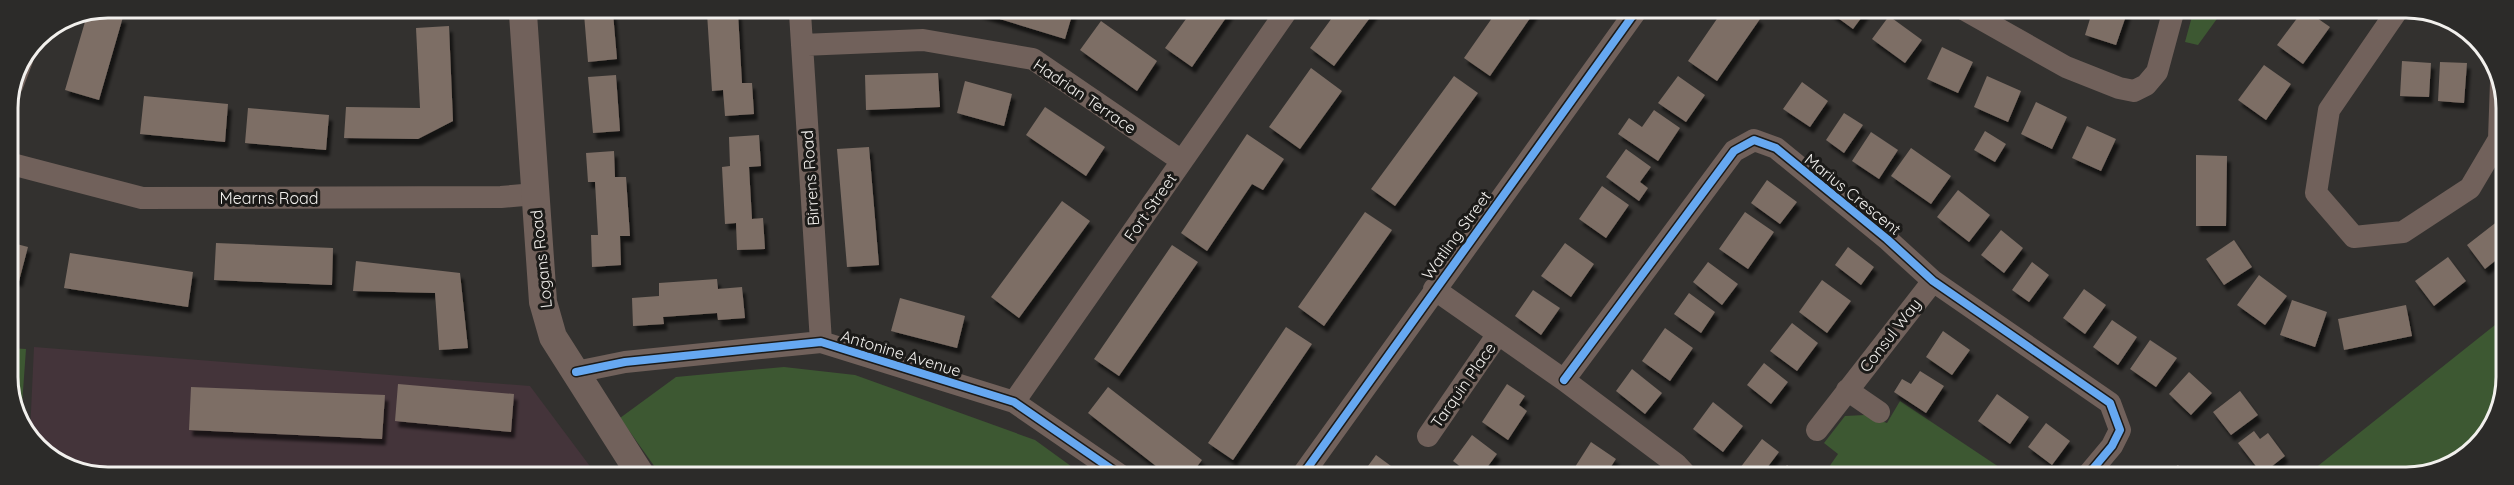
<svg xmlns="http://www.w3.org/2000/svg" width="2514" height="485" font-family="Quicksand,sans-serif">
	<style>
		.industrial { fill: #44343a }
		.green { fill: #3d5832 }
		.building { fill: #7d6e65; filter: url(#shadow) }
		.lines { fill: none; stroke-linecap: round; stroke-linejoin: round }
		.minor { stroke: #71615b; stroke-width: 22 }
		.tertiary { stroke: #71615b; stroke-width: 28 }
		.cycleway-casing { stroke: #1b1a18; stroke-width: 11 }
		.cycleway { stroke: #66a8f1; stroke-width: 8 }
		.labels { text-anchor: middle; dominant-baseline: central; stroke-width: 6; stroke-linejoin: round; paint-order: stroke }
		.street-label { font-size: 16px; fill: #f2f0ed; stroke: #1b1a18 }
		.rim { fill: none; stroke: #f2f0ed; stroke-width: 3 }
	</style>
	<defs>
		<filter id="shadow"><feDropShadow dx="3.5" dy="6" stdDeviation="1.5" flood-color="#0009"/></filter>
	</defs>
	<rect width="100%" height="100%" fill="#33312f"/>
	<path class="industrial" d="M34 347 530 386 598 477H94L41 452 30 433Z"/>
	<path class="green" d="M2194 9H2224L2198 45 2185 42Z
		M2505 317 2506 391 2473 452 2412 477H2304Z
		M10 348 26 349 21 419 11 403Z
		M784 367 855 375 1035 440 1086 477H662L620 418 676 377Z
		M1900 401 2014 477H1822L1838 454 1824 443 1845 416 1865 415 1887 423Z"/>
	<path class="building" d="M2093 9 2128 10 2116 45 2085 35Z
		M2304 9 2330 27 2303 64 2277 45Z
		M1723 10H1747L1760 19 1717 81 1688 61Z
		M1827 10H1867L1853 29Z
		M1337 11H1375L1334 66 1310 48Z
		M1497 11H1535L1490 76 1464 58Z
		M977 12H1073L1065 39Z
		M1191 12H1230L1192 67 1165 48Z
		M613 13 617 59 588 62 584 14Z
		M707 13H738L742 83H752L754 114 725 116 723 90 712 91Z
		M87 15 123 17 99 100 65 90Z
		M1889 16 1922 40 1905 63 1872 39Z
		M1101 21 1157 61 1137 91 1080 50Z
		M449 26 453 121 418 139 344 138 346 107 420 108 416 28Z
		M1942 47 1973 62 1958 93 1927 79Z
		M2402 61 2431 63 2429 97 2400 96Z
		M2440 62 2467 63 2464 103 2438 101Z
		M2264 65 2291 84 2266 120 2238 100Z
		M1311 68 1342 91 1300 149 1269 127Z
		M938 73 940 107 866 110 865 75Z
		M616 75 620 131 593 133 588 77Z
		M1454 76 1478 93 1395 206 1371 189Z
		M1678 76 1705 95 1686 122 1658 103Z
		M1987 76 2021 91 2008 122 1974 107Z
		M965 81 1012 94 1004 126 957 113Z
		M1802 82 1828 101 1810 127 1783 109Z
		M144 96 228 104 225 142 140 134Z
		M2036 102 2067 117 2052 149 2021 134Z
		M1045 107 1105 147 1086 176 1026 135Z
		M248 108 329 115 326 150 245 143Z
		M1654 110 1680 128 1658 161 1618 134 1629 118 1642 127Z
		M1844 113 1863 125 1844 153 1826 140Z
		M2087 126 2116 139 2101 171 2072 158Z
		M1985 131 2006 144 1995 162 1974 150Z
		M1871 132 1898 150 1879 179 1852 161Z
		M1247 134 1284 159 1263 190 1252 184 1207 251 1181 233Z
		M759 135 761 166 749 167 752 219 763 218 765 249 737 250 736 223 725 224 722 167 730 166 729 137Z
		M869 147 879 265 847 267 837 149Z
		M1911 148 1951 176 1931 204 1891 176Z
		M1626 149 1651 167 1640 182 1648 188 1639 201 1606 177Z
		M614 151 615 177H626L630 236H620L621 265 592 267 591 235H598L595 182H588L586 153Z
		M2196 155 2227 156 2226 226H2196Z
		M1767 180 1797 202 1780 224 1751 203Z
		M1602 186 1629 205 1606 238 1579 219Z
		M1958 190 1990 215 1969 242 1937 217Z
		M1062 201 1090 221 1019 318 991 297Z
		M1365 212 1392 230 1324 326 1298 307Z
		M1745 212 1774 232 1748 269 1719 249Z
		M2503 217 2505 253 2485 269 2467 245Z
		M2001 230 2023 248 2004 273 1981 255Z
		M2234 240 2252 267 2224 285 2206 259Z
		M9 242 28 247 19 281 9 278Z
		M216 243 333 248 332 285 214 280Z
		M1565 243 1594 264 1571 297 1541 276Z
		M1172 245 1198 262 1119 376 1094 359Z
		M1848 247 1874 267 1861 285 1835 265Z
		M70 253 193 272 188 307 64 288Z
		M2448 257 2466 281 2434 306 2415 281Z
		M356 261 460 273 468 348 439 350 435 293 353 291Z
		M1708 262 1738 284 1722 305 1693 282Z
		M2032 262 2049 275 2029 302 2012 290Z
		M2259 275 2287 296 2265 325 2237 305Z
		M717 279 718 289 742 287 745 318 718 320 717 313 663 317 664 324 633 326 632 298 659 296V283Z
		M1822 280 1851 301 1827 333 1799 312Z
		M2084 289 2106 305 2085 334 2063 318Z
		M1533 290 1560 308 1541 335 1515 316Z
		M1689 293 1715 312 1701 333 1674 314Z
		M900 298 965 316 957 348 891 331Z
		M2292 300 2327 312 2315 347 2280 335Z
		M2406 305 2412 336 2344 350 2338 319Z
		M2112 320 2137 337 2118 365 2093 347Z
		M1792 323 1818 343 1797 371 1770 351Z
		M1286 327 1312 344 1233 460 1208 443Z
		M1665 328 1693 348 1670 381 1642 361Z
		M1943 331 1970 350 1952 375 1926 357Z
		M2150 340 2177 358 2156 387 2130 369Z
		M1764 363 1788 382 1771 404 1747 385Z
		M1632 369 1662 393 1645 414 1616 391Z
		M1920 371 1944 386 1926 413 1894 392 1902 379 1911 384Z
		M2189 372 2212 393 2191 415 2169 394Z
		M398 384 514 394 511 432 395 421Z
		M1507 384 1525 396 1519 405 1527 411 1508 440 1482 422Z
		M191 387 385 395 382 439 189 430Z
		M1108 387 1202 460 1189 477H1170L1088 413Z
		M2240 391 2258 415 2231 435 2213 412Z
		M1997 394 2029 417 2010 444 1978 421Z
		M1713 402 1743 426 1723 452 1693 429Z
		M2046 423 2070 441 2052 465 2028 447Z
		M2254 431 2260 439 2268 433 2285 456 2262 474 2238 443Z
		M1472 435 1497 454 1480 477H1474L1453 461Z
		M1762 439 1779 452 1760 477H1752L1740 468Z
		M1591 442 1616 459 1608 471 1618 477H1589L1575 467Z
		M1376 455 1406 477H1360Z
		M1787 465 1802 477H1777Z
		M2178 465 2188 477H2161Z"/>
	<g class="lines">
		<path class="minor" d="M2399 8 2329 110 2316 193 2354 237 2403 232 2470 188 2499 139 2501 82
			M1965 10 2066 67 2119 88 2134 91 2146 85 2157 72 2174 9
			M800 13 821 342
			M802 45 923 40 1033 59 1182 161
			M12 86 22 60
			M8 163 142 198 501 197 535 194
			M1434 289 1564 380 1676 464 1688 477
			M576 372 625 362 821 342 1014 402 1123 477
			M1564 380 1734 151 1754 140 1776 148 1887 239 1933 281 2110 403 2120 430 2112 446 2086 477
			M1847 390 1879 412
			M1014 402 1286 12
			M1817 430 1933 281
			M1428 436 1498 334
			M1301 477 1636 11"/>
		<path class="tertiary" d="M523 14 543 302 553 337 642 477"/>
		<g class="cycleway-casing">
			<path id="cycleway" d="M576 372 625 362 821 342 1014 402 1123 477
				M1564 380 1734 151 1754 140 1776 148 1887 239 1933 281 2110 403 2120 430 2112 446 2086 477
				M1301 477 1636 11"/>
		</g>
		<use href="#cycleway" class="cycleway"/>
	</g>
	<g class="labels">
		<g class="street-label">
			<text transform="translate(1085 96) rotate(34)">Hadrian Terrace</text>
			<text transform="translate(810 178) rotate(-94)">Birrens Road</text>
			<text transform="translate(1853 194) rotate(39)">Marius Crescent</text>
			<text x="269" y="198">Mearns Road</text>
			<text transform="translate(1150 207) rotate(-55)">Fort Street</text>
			<text transform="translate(1456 235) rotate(-54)">Watling Street</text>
			<text transform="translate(541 259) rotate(-96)">Logans Road</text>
			<text transform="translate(1890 335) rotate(-52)">Consul Way</text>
			<text transform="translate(901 353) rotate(17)">Antonine Avenue</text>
			<text transform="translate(1463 385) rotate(-55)">Tarquin Place</text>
		</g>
	</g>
	<path d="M0 0H2514V485H0ZM108 18H2406A90 90 0 0 1 2496 108V377A90 90 0 0 1 2406 467H108A90 90 0 0 1 18 377V108A90 90 0 0 1 108 18Z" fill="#2c2b29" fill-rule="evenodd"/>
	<path class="rim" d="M108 18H2406A90 90 0 0 1 2496 108V377A90 90 0 0 1 2406 467H108A90 90 0 0 1 18 377V108A90 90 0 0 1 108 18Z"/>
</svg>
